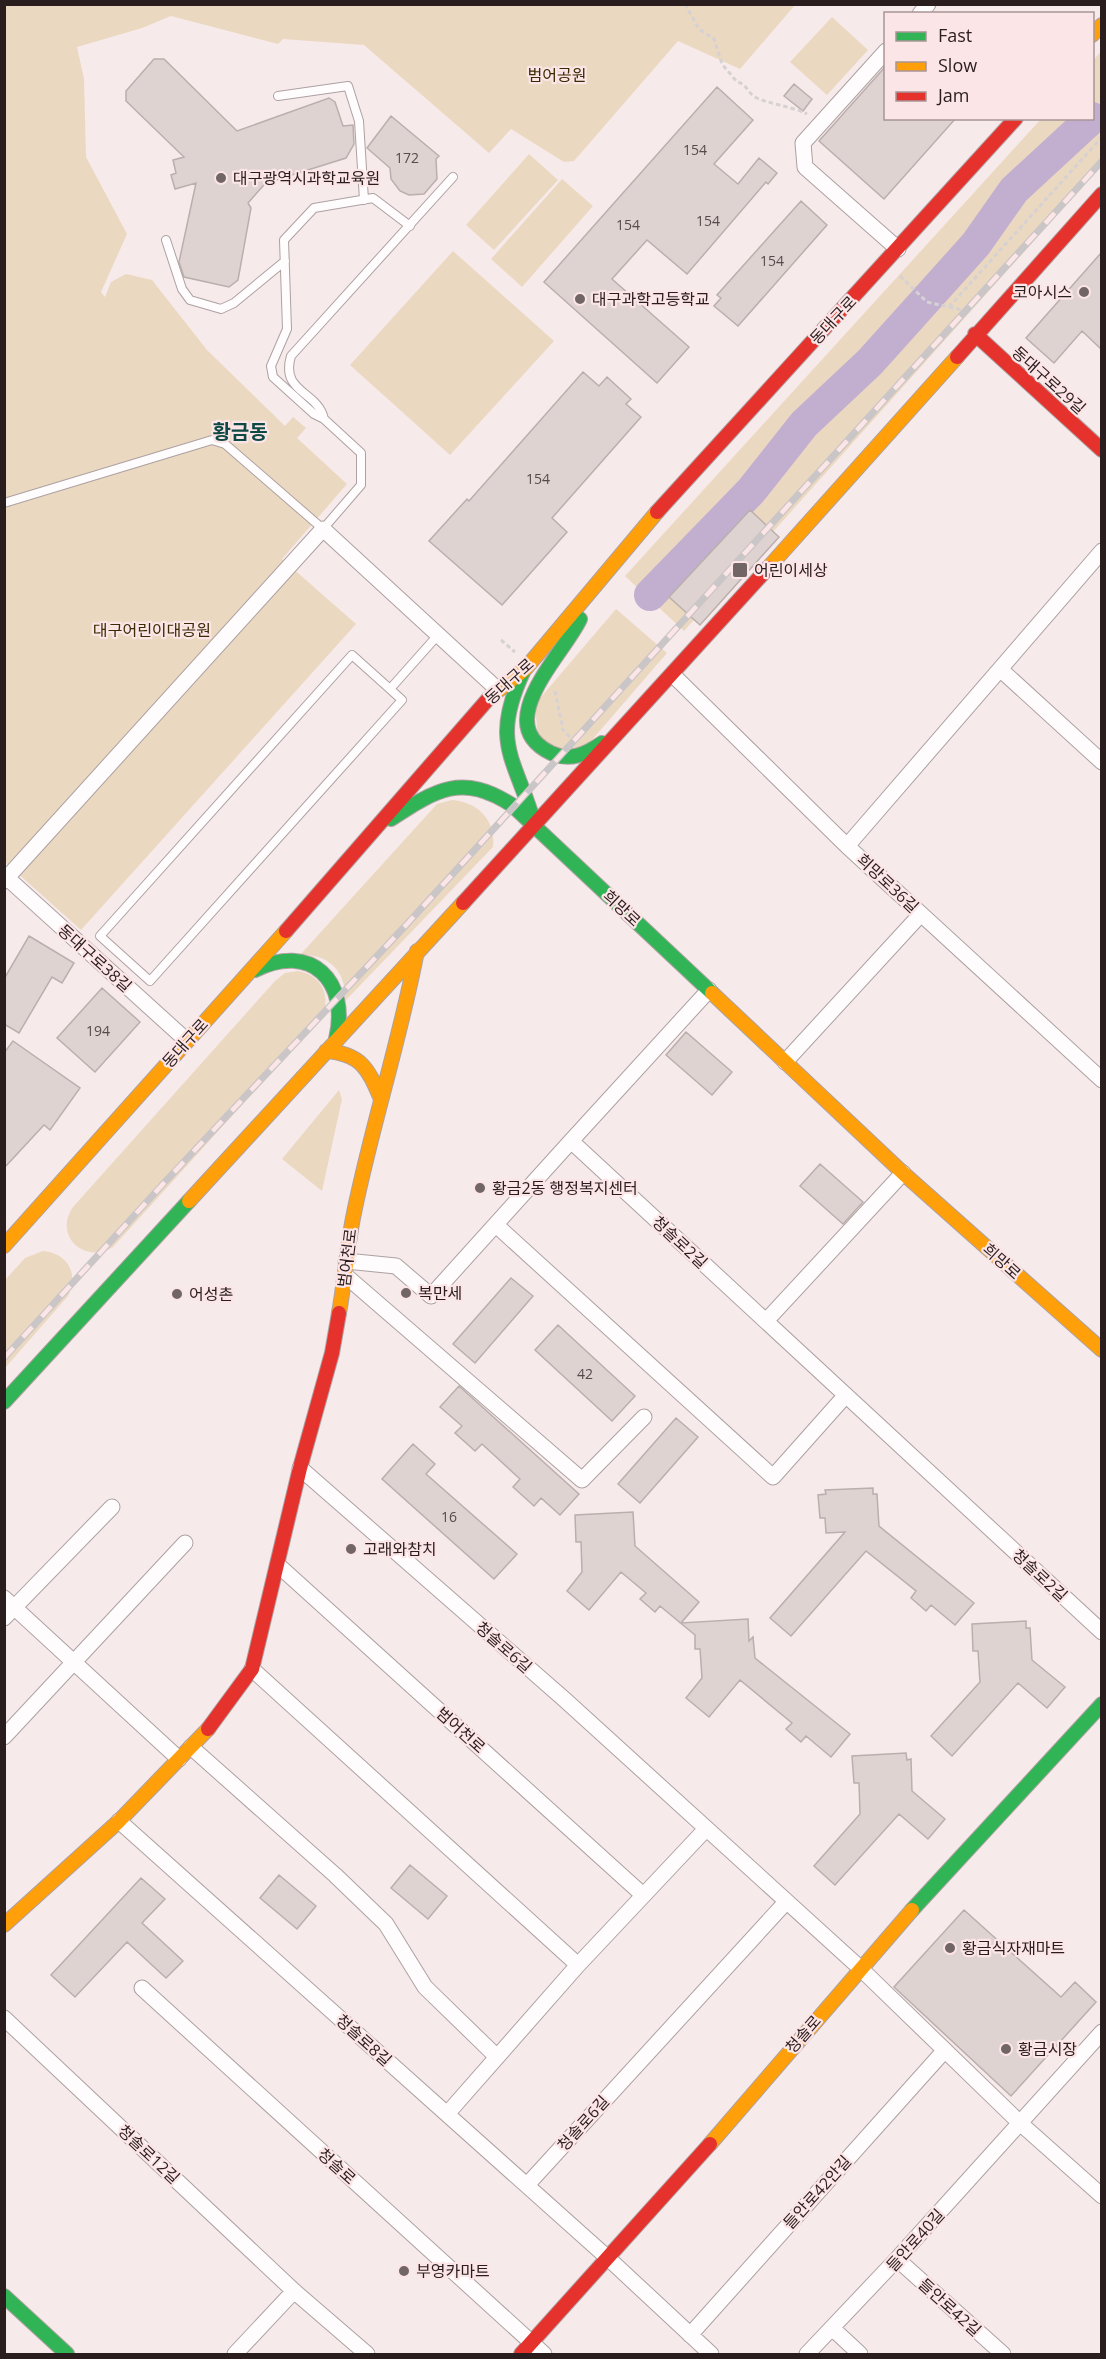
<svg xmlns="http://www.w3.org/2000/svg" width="1106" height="2359" font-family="'Open Sans','Noto Sans KR',sans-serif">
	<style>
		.green { fill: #ebd8c0 }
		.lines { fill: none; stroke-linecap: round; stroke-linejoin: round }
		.river { stroke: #c2afd0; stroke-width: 32 }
		.building { fill: #dfd3d1; stroke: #baafad; stroke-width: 1.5 }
		.lane-casing { stroke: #ada1a2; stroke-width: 10 }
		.street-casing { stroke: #ada1a2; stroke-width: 17 }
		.fast-casing { stroke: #ada1a2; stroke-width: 16 }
		.slow-casing { stroke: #ada1a2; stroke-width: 16 }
		.jam-casing { stroke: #ada1a2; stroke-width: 16 }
		.path { stroke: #d6d1d2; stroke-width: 3; stroke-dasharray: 4.5 3; stroke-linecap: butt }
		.lane { stroke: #fefcfc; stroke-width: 8 }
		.street { stroke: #fefcfc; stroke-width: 15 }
		.fast { stroke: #30b455; stroke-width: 14 }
		.slow { stroke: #ff9f0a; stroke-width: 14 }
		.jam { stroke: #e5322d; stroke-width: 14 }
		.rail-casing { stroke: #cac5c6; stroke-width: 7 }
		.rail { stroke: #fce5e6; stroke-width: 4.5; stroke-dasharray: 14; stroke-linecap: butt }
		.poi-dot { fill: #726565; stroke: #fce5e6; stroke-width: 2 }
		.labels { text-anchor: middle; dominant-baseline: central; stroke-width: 4.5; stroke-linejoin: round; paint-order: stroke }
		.number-label { font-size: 14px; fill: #574a4a }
		.park-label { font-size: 16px; fill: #3c2a02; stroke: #fce5e6 }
		.poi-label { font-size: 16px; fill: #2a1d1d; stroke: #fce5e6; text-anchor: start }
		.street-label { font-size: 16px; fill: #2a1d1d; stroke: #fce5e6 }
		.quarter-label { font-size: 20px; font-weight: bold; fill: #0e4a43; stroke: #fce5e6 }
	</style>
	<rect width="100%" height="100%" fill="#f7eaeb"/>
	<path class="green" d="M5 5H795L740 69 678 41 574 161 564 162 511 129 489 153 364 45 283 39 278 44 171 16 142 28 77 47 84 79 86 157 127 234 101 292 105 297 111 282 126 274 152 280 207 350 285 426 293 417 306 428 297 438 347 484 282 559 356 624 81 930 5 862Z
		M832 17 868 50 827 95 790 62Z
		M1101 51V166L684 631 625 576 1041 119 1092 118 1093 61Z
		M529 154 558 180 494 250 466 225Z
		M562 179 593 206 522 287 491 259Z
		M453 251 554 341 450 455 350 365Z
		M616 609 667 653 585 748 569 753 538 738 535 704Z
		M452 800C478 802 496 820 493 847L345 1001C347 971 329 954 300 955L437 804Z
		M298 971C322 975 333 998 320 1019L113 1247C84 1265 53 1235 73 1207L275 981 285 973Z
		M339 1090 342 1099 322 1191 282 1159Z
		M43 1251C68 1253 79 1274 68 1296L5 1368V1280L25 1258Z"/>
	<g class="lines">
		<path class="river" d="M650 595 751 491 804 424 870 362 976 244 1014 190 1092 118"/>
	</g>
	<path class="building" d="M154 59H164L237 131 329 98 335 102 343 126 353 125 354 144 346 158 276 180 271 177 248 203 251 208 238 280 229 287 184 277 179 262 196 183 175 189 171 175 176 173 173 160 184 157 126 101V91Z
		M885 67V118H956L884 199 819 141Z
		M794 84 812 99 803 111 784 96Z
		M717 87 753 120 714 164 738 184 759 158 777 173 768 184 766 182 687 274 647 240 612 279 689 347 657 383 544 282Z
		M391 116 439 156 436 159 437 179 424 194 409 195 400 191 391 179 390 168 367 148Z
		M801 201 827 225 738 326 714 306 721 298 717 295Z
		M1101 253V349L1082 331 1054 363 1026 338Z
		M583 372 599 386 607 377 631 399 626 404 641 417 552 518 567 532 502 605 429 541 467 499 469 501Z
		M750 510 779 537 700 625 669 597Z
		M29 936 74 963 62 983 52 977 19 1033 4 1024V979Z
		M102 988 140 1022 95 1072 57 1038Z
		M686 1032 732 1072 712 1095 666 1055Z
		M13 1041 80 1088 50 1130 44 1125 4 1168V1053Z
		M820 1164 863 1202 843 1224 800 1186Z
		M511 1278 533 1296 475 1363 453 1344Z
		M558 1325 635 1396 612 1421 535 1350Z
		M459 1386 579 1494 560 1515 541 1498 534 1506 513 1487 520 1479 482 1444 475 1451 455 1433 462 1426 440 1407Z
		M676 1418 698 1437 640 1503 618 1484Z
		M413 1444 435 1464 426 1474 517 1554 494 1579 382 1479Z
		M873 1488V1494H877L879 1526 974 1603 955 1625 931 1605 926 1611 911 1598 916 1591 866 1551 791 1636 770 1618 845 1532 826 1533 825 1518H820L818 1495 826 1494 825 1490Z
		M633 1512 635 1546 699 1602 681 1623 748 1619 749 1641 753 1637 755 1658 850 1734 831 1757 806 1736 801 1742 786 1729 792 1723 740 1680 709 1717 686 1698 702 1678 700 1649H695V1635L660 1606 655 1612 640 1599 646 1593 621 1572 589 1610 567 1591 582 1572 581 1542H576L575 1515Z
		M1026 1621V1628H1030L1032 1660 1065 1687 1047 1708 1018 1683 952 1756 931 1736 980 1682 978 1651H973L972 1624Z
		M906 1753 907 1760 911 1759 912 1791 945 1819 928 1839 899 1814 835 1885 814 1866 860 1814 859 1783H854L852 1756Z
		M410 1865 447 1896 428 1919 391 1888Z
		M279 1875 316 1906 297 1929 260 1898Z
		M141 1878 165 1899 142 1923 183 1961 166 1978 127 1942 75 1997 51 1975Z
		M964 1910 1061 1997 1075 1982 1096 2002 1011 2096 894 1987Z"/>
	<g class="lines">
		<g class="lane-casing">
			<path id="lane" d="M278 96 348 86 359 121 364 200
				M410 226 373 198 314 208 284 240 287 329 271 366 273 377 314 414 324 419C318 391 280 393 291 356L453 177
				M166 240 182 289 190 300 221 309 234 303 285 261
				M4 503 212 440 225 444 323 529 361 485V453L324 419
				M390 689 402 700 150 981 100 936 352 655 390 689 438 635"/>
		</g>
		<g class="street-casing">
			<path id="street" d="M920 14 928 4
				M886 51 803 143 805 167 898 249
				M1000 669 1102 762
				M673 675 847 846 1102 1080
				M847 846 1102 551
				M4 875 186 1040
				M4 881 323 529 497 689
				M785 1062 921 914
				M571 1141 709 990
				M496 1225 773 1477 846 1395
				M346 1261 396 1266 431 1296 571 1141 1102 1632
				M346 1276 582 1480 644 1417
				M766 1321 903 1173
				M300 1468 564 1699 860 1968 1020 2123 1102 2196
				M278 1565 643 1895
				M4 1598 179 1759
				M4 1618 112 1507
				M252 1669 578 1965
				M4 1737 185 1543
				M191 1747 335 1875 386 1924 425 1987 497 2057
				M119 1821 609 2259 711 2354
				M142 1988 544 2354
				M4 2018 294 2291 367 2354
				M447 2114 578 1965 705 1830
				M527 2185 786 1902
				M897 2259 1003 2354
				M832 2328 860 2354
				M690 2335 945 2050
				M235 2354 294 2291
				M807 2354 897 2259 1102 2032"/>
		</g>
		<g class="fast-casing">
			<path id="fast" d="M580 619C565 653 489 723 551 753 570 762 586 754 602 743
				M524 670C489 744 516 758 535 826
				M391 819C437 789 462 773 512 805L712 993
				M255 970C311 942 350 981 336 1039
				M4 1402 189 1201
				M912 1910 1102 1704
				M4 2296 67 2354"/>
		</g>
		<g class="slow-casing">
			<path id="slow" d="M1092 35 1102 25
				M768 568 957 357
				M489 698 526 668 657 512
				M712 993 903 1173 1102 1350
				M326 1051C362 1054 368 1069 381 1099
				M189 1201 463 903
				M4 1246 286 931
				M339 1313C345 1280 347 1246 354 1213 372 1125 400 1040 417 951
				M4 1925 119 1821 208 1729
				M710 2144 912 1910"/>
		</g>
		<g class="jam-casing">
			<path id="jam" d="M975 334 1102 450
				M957 357 1102 194
				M657 512 1016 118
				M463 903 768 568
				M286 931 489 698
				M208 1729 252 1669 300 1468 332 1353 339 1313
				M521 2354 710 2144"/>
		</g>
		<path class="path" d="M685 4 699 29 714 39 722 64 737 82C746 83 747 92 755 97 768 104 791 106 807 114
			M900 276 927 302 971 312
			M949 307 1102 137
			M501 640 515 652
			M555 691 563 730 571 738"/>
		<use href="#lane" class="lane"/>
		<use href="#street" class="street"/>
		<use href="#fast" class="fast"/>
		<use href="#slow" class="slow"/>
		<use href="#jam" class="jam"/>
		<g class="rail-casing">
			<path id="rail" d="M4 1358 163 1184 408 923 1102 161"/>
		</g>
		<use href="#rail" class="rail"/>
	</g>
	<g class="poi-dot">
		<circle cx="221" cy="178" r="6"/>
		<circle cx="1084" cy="292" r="6"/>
		<circle cx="580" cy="299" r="6"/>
		<rect x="732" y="562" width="16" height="16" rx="3"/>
		<circle cx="480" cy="1188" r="6"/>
		<circle cx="406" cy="1293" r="6"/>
		<circle cx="177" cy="1294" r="6"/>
		<circle cx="351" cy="1549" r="6"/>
		<circle cx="950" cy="1948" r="6"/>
		<circle cx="1006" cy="2049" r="6"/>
		<circle cx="404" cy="2271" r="6"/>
	</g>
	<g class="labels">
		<g class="number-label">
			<text x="695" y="149">154</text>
			<text x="407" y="157">172</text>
			<text x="708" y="220">154</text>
			<text x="628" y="224">154</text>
			<text x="772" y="260">154</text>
			<text x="538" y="478">154</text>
			<text x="98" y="1030">194</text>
			<text x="585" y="1373">42</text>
			<text x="449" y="1516">16</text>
		</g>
		<g class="park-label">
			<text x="557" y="75">범어공원</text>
			<text x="152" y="630">대구어린이대공원</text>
		</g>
		<g class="poi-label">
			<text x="233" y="178">대구광역시과학교육원</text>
			<text x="1072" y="292" text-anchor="end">코아시스</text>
			<text x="592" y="299">대구과학고등학교</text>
			<text x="754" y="570">어린이세상</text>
			<text x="492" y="1188">황금2동 행정복지센터</text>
			<text x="418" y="1293">복만세</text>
			<text x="189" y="1294">어성촌</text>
			<text x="363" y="1549">고래와참치</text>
			<text x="962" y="1948">황금식자재마트</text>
			<text x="1018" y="2049">황금시장</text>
			<text x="416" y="2271">부영카마트</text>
		</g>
		<g class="street-label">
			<text transform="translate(833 320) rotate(-47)">동대구로</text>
			<text transform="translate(1049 380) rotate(42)">동대구로29길</text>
			<text transform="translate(509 681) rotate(-42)">동대구로</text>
			<text transform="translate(888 883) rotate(43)">희망로36길</text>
			<text transform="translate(622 908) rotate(43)">희망로</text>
			<text transform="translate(95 958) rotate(42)">동대구로38길</text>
			<text transform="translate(185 1043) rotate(-48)">동대구로</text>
			<text transform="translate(680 1242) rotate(43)">청솔로2길</text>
			<text transform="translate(347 1258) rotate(-83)">범어천로</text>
			<text transform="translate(1002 1261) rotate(42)">희망로</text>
			<text transform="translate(1040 1575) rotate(43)">청솔로2길</text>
			<text transform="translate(504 1647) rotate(41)">청솔로6길</text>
			<text transform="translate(461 1730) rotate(42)">범어천로</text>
			<text transform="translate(803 2034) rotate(-49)">청솔로</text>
			<text transform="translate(364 2040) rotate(42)">청솔로8길</text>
			<text transform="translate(583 2123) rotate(-48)">청솔로6길</text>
			<text transform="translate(149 2154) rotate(43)">청솔로12길</text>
			<text transform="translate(337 2166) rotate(42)">청솔로</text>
			<text transform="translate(817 2192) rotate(-48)">들안로42안길</text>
			<text transform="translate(915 2240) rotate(-48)">들안로40길</text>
			<text transform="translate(950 2307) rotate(42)">들안로42길</text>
		</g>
		<g class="quarter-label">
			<text x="240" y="431">황금동</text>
		</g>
	</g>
	<rect width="1106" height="2359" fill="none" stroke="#2a1d1d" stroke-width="12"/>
	<rect x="884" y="12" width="210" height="108" fill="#fce5e6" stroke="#a89596" stroke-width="1.5"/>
	<rect x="896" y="32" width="30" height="9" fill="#30b455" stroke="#a89596" stroke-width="1.5"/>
	<text x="938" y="42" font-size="18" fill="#2a1d1d">Fast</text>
	<rect x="896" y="62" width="30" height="9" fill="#ff9f0a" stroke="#a89596" stroke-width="1.5"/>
	<text x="938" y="72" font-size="18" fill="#2a1d1d">Slow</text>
	<rect x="896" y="92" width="30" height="9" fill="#e5322d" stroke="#a89596" stroke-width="1.5"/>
	<text x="938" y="102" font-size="18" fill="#2a1d1d">Jam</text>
</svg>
